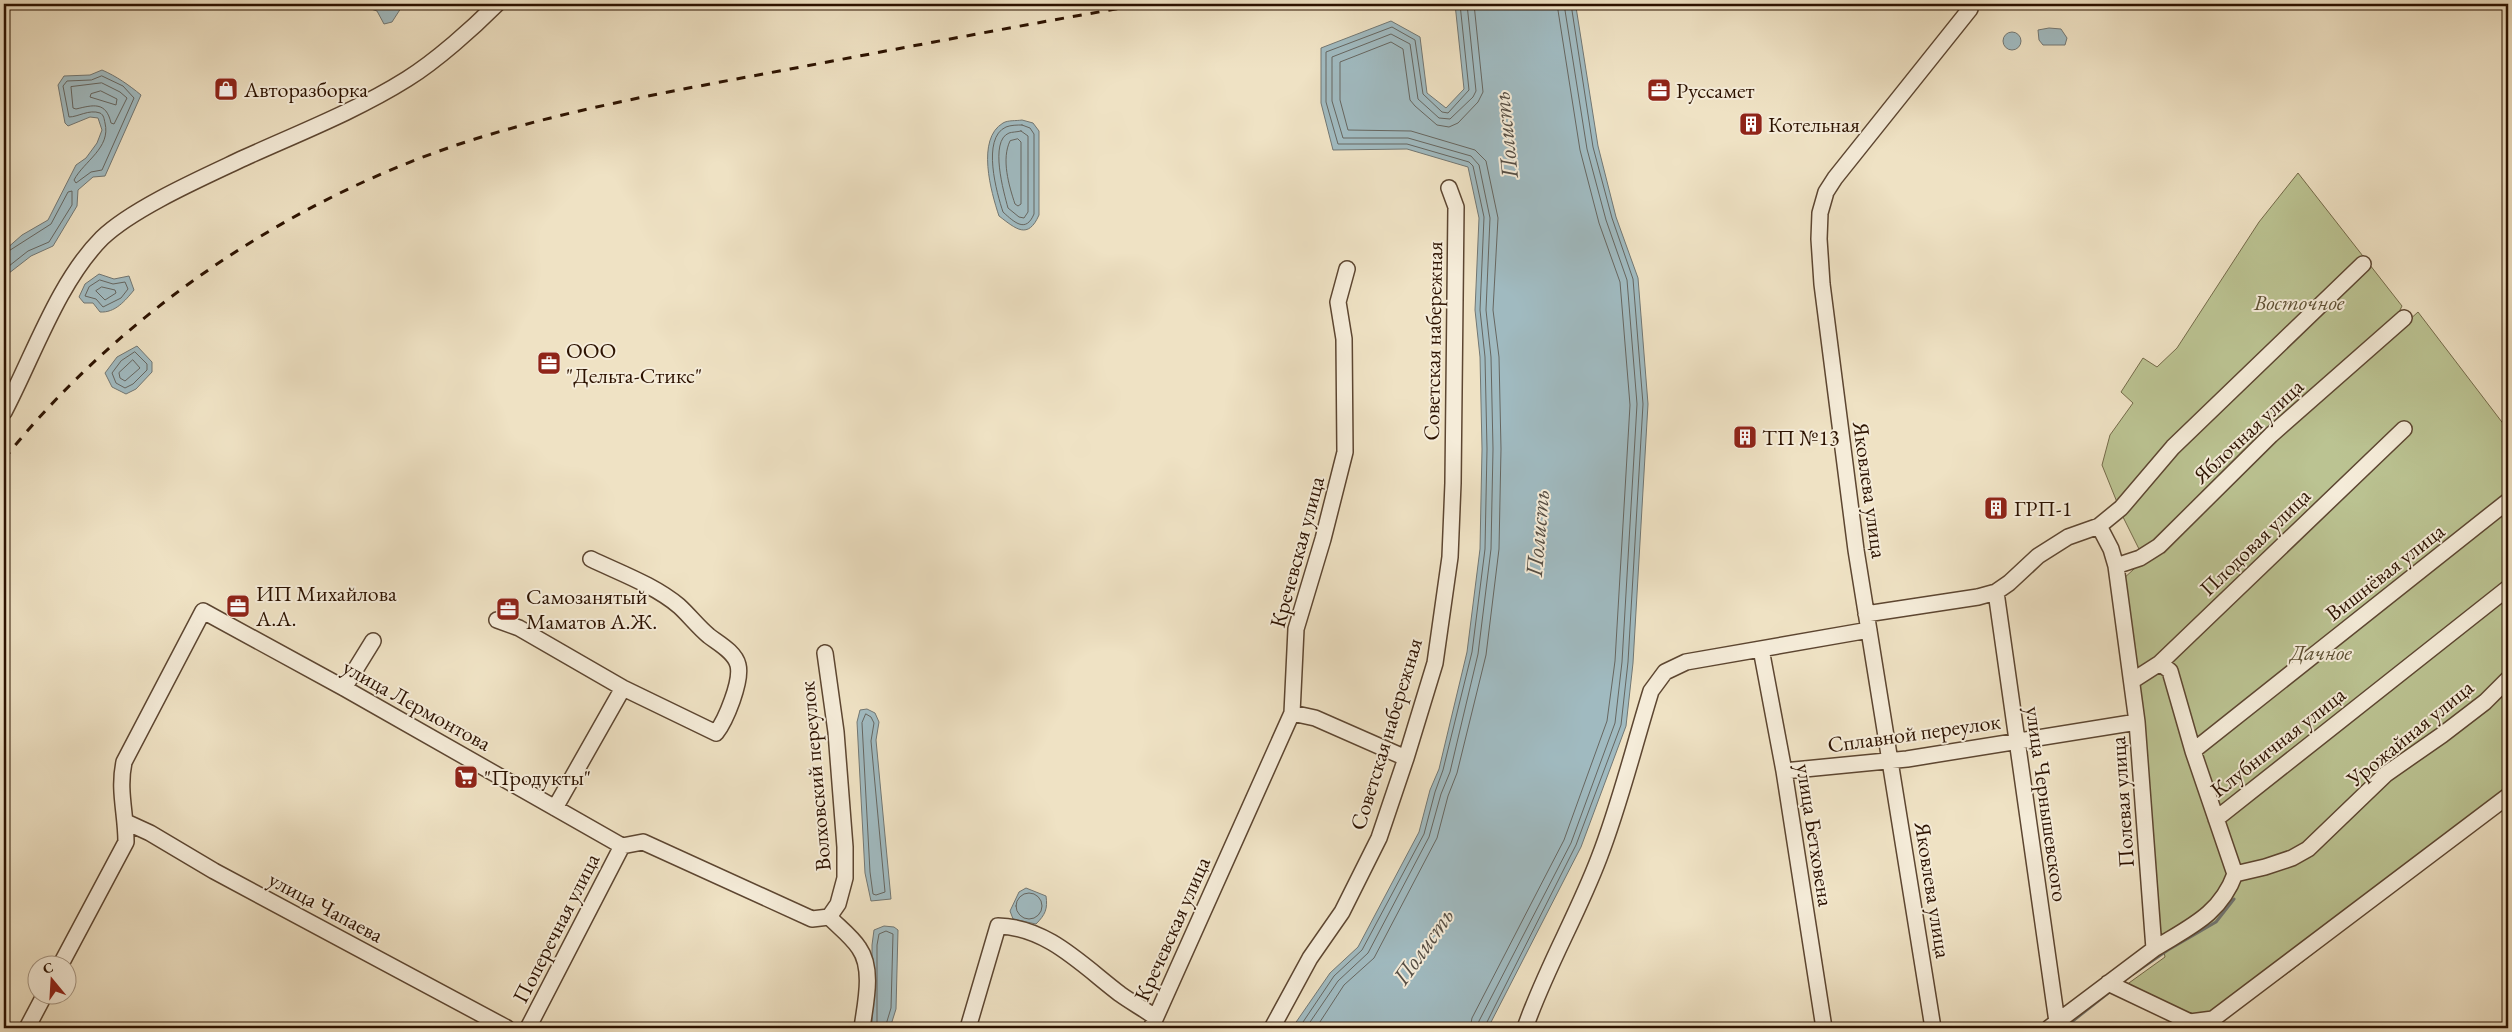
<svg xmlns="http://www.w3.org/2000/svg" width="2512" height="1032" font-family="'EB Garamond',serif">
	<style>
		.green { fill: #bbc392; stroke: #746a49 }
		.water { fill: #a0bac0; stroke: #727773 }
		.lines { fill: none; stroke-linecap: round; stroke-linejoin: round }
		.shore { stroke: #666660; stroke-width: 1 }
		.stream { stroke: #727773; stroke-width: 3 }
		.minor-casing { stroke: #5d4631; stroke-width: 18 }
		.minor { stroke: #f5ecd9; stroke-width: 15 }
		.rail { stroke: #2c1200; stroke-width: 3; stroke-dasharray: 9 9; stroke-linecap: butt }
		.labels { text-anchor: middle; dominant-baseline: central; stroke-width: 4; stroke-linejoin: round; paint-order: stroke }
		.poi-label { font-size: 22px; fill: #2c1200; stroke: #f5ecd9; text-anchor: start }
		.park-label { font-size: 22px; font-style: italic; fill: #5e5033; stroke: #f5ecd9 }
		.street-label { font-size: 22px; fill: #2c1200; stroke: #f5ecd9 }
		.water-label { font-size: 24px; font-style: italic; fill: #554d43; stroke: #f5ecd9 }
	</style>
	<rect width="100%" height="100%" fill="#efe2c4"/>
	<filter id="stains"><feTurbulence type="fractalNoise" baseFrequency=".004" numOctaves="4"/><feColorMatrix values="0 0 0 0 .2 0 0 0 0 .09 0 0 0 0 .02 0 0 0 .5 -.17"/></filter>
	<radialGradient id="worn" r=".72"><stop offset=".6" stop-color="#630" stop-opacity="0"/><stop offset="1" stop-color="#630" stop-opacity=".3"/></radialGradient>
	<path class="green" d="M2298 173 2402 306 2396 318 2141 553 2123 517 2102 465 2110 435 2133 403 2121 392 2143 358 2157 367 2177 348 2259 222Z
		M2418 312 2508 430V801L2292 970 2214 1026 2185 1028 2115 993 2165 957 2161 937 2144 730 2123 579Z"/>
	<path class="water" d="M356 4H399L401 8 392 22 384 24 377 11Z
		M1455 4H1574L1576 7 1598 146 1616 217 1638 278 1648 404 1633 663 1626 726 1581 847 1488 1028H1292L1330 973 1358 947 1419 832 1430 790 1439 769 1467 652 1480 549 1482 449 1480 357 1475 310 1479 218 1468 167 1407 149 1333 150 1321 103V48L1391 21 1420 37 1427 93 1446 108 1464 89Z
		M2049 28 2061 29 2067 38 2065 45H2043L2039 40 2038 30Z
		M2003 41a9 9 0 1 1 18 0a9 9 0 1 1-18 0Z
		M102 70C116 76 129 85 141 95L105 176 93 177 78 190 77 206 53 246 31 256 4 277 5 250 22 235 48 220 76 165 86 158 97 143 102 130 98 118 90 117 68 126 65 123 58 85 64 76 90 75Z
		M1022 120 1033 123 1039 131V215C1028 240 1016 229 999 216 991 192 976 139 1003 123 1008 120 1016 121 1022 120Z
		M99 274 114 279 129 276 134 290C125 301 115 313 100 312L93 303H84L79 297 85 284Z
		M137 346 152 362V372L136 389 126 394 112 387 105 373 117 357Z
		M867 709 875 713 879 722 876 740 891 899 871 901 865 873 857 722 860 710Z
		M1026 888 1046 896C1048 909 1045 915 1036 924L1013 919 1010 911 1019 892Z
		M884 926 894 927 898 930 896 1009 890 1028H872V945L874 930Z"/>
	<g class="lines">
		<path class="shore" d="M102 76 123 86 134 98 102 170 91 172 76 183 74 180C84 161 111 148 105 123 104 119 104 115 100 113 89 109 78 117 69 117L63 86 67 81 91 80Z
			M102 83 120 92 127 98 114 124 111 123C106 101 93 105 76 109L73 108 71 87Z
			M101 91 117 99 116 105 90 97 91 94Z
			M1022 125 1030 128 1034 134V214C1026 233 1015 223 1003 212 997 194 981 138 1006 127 1011 125 1017 125 1022 125Z
			M1021 131 1028 136V212L1024 218 1019 217 1008 208C1004 193 989 141 1009 133 1012 132 1017 132 1021 131Z
			M1018 139 1021 142V204L1018 206 1015 204C1009 186 1001 159 1010 141Z
			M4 254 51 224 68 192 72 191V205L49 242 28 251 4 270
			M100 280 113 284 125 282 128 289 121 298 103 307 96 299 85 296 89 287Z
			M102 287 115 290 116 293 105 300 96 291Z
			M135 352 147 364V370L133 384 125 388 116 383 112 373 121 361Z
			M133 360 140 368 125 381 120 378 119 373Z
			M866 714 871 717 874 723 871 741 885 892 876 895 873 894 870 872 862 723Z
			M1016 906a13 13 0 1 1 26 0a13 13 0 1 1-26 0Z
			M877 1028V945L879 934 886 931 893 934 891 1008 885 1028
			M1299 1028 1334 976 1362 950 1424 834 1435 792 1443 770 1472 652 1485 549 1487 449 1485 357 1480 310 1484 217 1473 166 1469 162 1407 144H1338L1326 102V52L1392 27 1415 40 1423 94 1442 112 1448 113 1469 90 1460 4
			M1306 1028 1338 981 1368 953 1429 837 1441 794 1450 772 1478 654 1491 549 1493 449 1491 357 1486 310 1490 218 1479 165 1471 156 1408 138H1343L1332 101V57L1391 34 1410 44 1418 99 1439 118 1450 119 1473 97 1476 91 1467 4
			M1316 1028 1344 985 1374 958 1437 838 1448 796 1457 773 1486 655 1499 549 1501 449 1499 357 1493 310 1498 218 1486 161 1475 150 1411 131 1348 130 1340 100V62L1391 42 1403 49 1410 100 1415 106 1437 125 1449 127 1458 123 1478 102 1483 92 1474 4
			M1470 1028 1472 1018 1564 840 1607 721 1615 661 1630 405 1620 282 1599 223 1580 150 1557 4
			M1477 1028 1479 1021 1571 843 1615 723 1622 662 1637 404 1627 280 1606 220 1587 149 1564 4
			M1484 1028 1576 845 1621 725 1628 662 1643 404 1633 279 1612 218 1593 147 1571 4"/>
		<path class="stream" d="M2133 974 2168 950 2216 922 2234 899
			M2064 1028 2112 990"/>
		<g class="minor-casing">
			<path id="minor" d="M4 412C33 357 58 282 102 238 133 208 204 177 244 158 299 133 356 111 407 79 436 61 473 28 497 4
				M2116 566 2140 558 2159 546 2271 435 2404 318
				M1996 592 2057 1022
				M1866 614 1978 597 1996 592 2009 583 2038 556 2068 537 2099 526 2121 508 2173 447 2363 264
				M497 620 519 628 623 688 716 733C726 720 742 681 738 665 735 652 718 643 709 636 698 627 689 615 679 606 654 585 620 573 591 559
				M1761 649 1784 771 1824 1028
				M825 653 836 732 845 847V878L838 904 829 917
				M2132 681 2160 663 2404 429
				M344 688 373 641
				M1292 713 1315 718 1406 758
				M2193 751 2508 501
				M1784 771 1907 759 2137 722
				M555 808 623 688
				M2216 819 2508 588
				M126 822 150 833 214 871 507 1028
				M2235 874 2265 867 2292 858 2308 849 2386 774 2442 735 2485 702 2508 679
				M829 917C839 927 852 937 859 948 874 969 865 1005 862 1028
				M2154 949C2189 927 2220 915 2235 874L2193 751 2170 671 2160 663
				M61 964 126 842C126 813 118 791 124 762L203 611 344 688 622 846 643 842 812 919 829 917
				M2108 983 2190 1022 2213 1019 2508 796
				M27 1028 45 994
				M528 1028 622 846
				M968 1028 998 926C1047 927 1082 965 1120 994 1131 1002 1144 1009 1155 1017
				M1151 1028 1292 713 1296 629 1323 539 1345 452 1344 339 1338 302 1347 269
				M1272 1028 1310 958 1342 912 1379 838 1406 758 1435 663 1450 557 1453 483 1456 207 1449 188
				M1525 1028C1545 970 1577 916 1599 858 1620 804 1634 746 1651 691L1665 672 1686 662 1869 630
				M1933 1028 1856 550 1822 284 1819 239 1820 213 1826 192 1835 178 1970 9V4
				M2049 1028 2154 949 2137 722 2116 566 2111 549 2099 526"/>
		</g>
		<use href="#minor" class="minor"/>
		<path class="rail" d="M4 459C122 311 294 196 475 139 578 107 684 89 790 69 908 47 1027 24 1145 4"/>
	</g>
	<defs>
		<g id="shop-square" transform="scale(1.25)"><rect x="-9" y="-9" width="18" height="18" rx="4" fill="#8f2418" stroke="#f5ecd9"/><path d="M-5-2.5h2.3a2.7 3.5 0 0 1 5.4 0H5L5.5 6h-11ZM-1.5-2.5h3a1.5 2.3 0 0 0-3 0Z" fill="#fff"/></g>
		<g id="office-square" transform="scale(1.25)"><rect x="-9" y="-9" width="18" height="18" rx="4" fill="#8f2418" stroke="#f5ecd9"/><path d="M-6-3h4V-5.5h4V-3h4V5H-6ZM-1-4.5V-3h2v-1.5ZM-6 0V1H6V0Z" fill="#fff"/></g>
		<g id="building-square" transform="scale(1.25)"><rect x="-9" y="-9" width="18" height="18" rx="4" fill="#8f2418" stroke="#f5ecd9"/><path d="M-4-6H4V6H1V3H-1V6H-4ZM-2.5-4.3h1.7v1.8h-1.7ZM.8-4.3h1.7v1.8H.8ZM-2.5-1h1.7V.8h-1.7ZM.8-1h1.7V.8H.8Z" fill="#fff"/></g>
		<g id="supermarket-square" transform="scale(1.25)"><rect x="-9" y="-9" width="18" height="18" rx="4" fill="#8f2418" stroke="#f5ecd9"/><path d="M-6-5.5h2.5l.6 2H6L4.5 2H-2.5L-4.4-4H-6ZM-1.5 3.2a1.3 1.3 0 1 0 .1 0ZM3 3.2a1.3 1.3 0 1 0 .1 0Z" fill="#fff"/></g>
	</defs>
	<g fill-rule="evenodd">
		<use href="#shop-square" x="226" y="89"/>
		<use href="#office-square" x="1659" y="90"/>
		<use href="#building-square" x="1751" y="124"/>
		<use href="#office-square" x="549" y="363"/>
		<use href="#building-square" x="1745" y="437"/>
		<use href="#building-square" x="1996" y="508"/>
		<use href="#office-square" x="238" y="606"/>
		<use href="#office-square" x="508" y="609"/>
		<use href="#supermarket-square" x="466" y="777"/>
	</g>
	<g class="labels">
		<g class="poi-label">
			<text x="244" y="89">Авторазборка</text>
			<text x="1676" y="90">Руссамет</text>
			<text x="1768" y="124">Котельная</text>
			<text x="566" y="350">ООО<tspan x="566" dy="25">"Дельта-Стикс"</tspan></text>
			<text x="1762" y="437">ТП №13</text>
			<text x="2014" y="508">ГРП-1</text>
			<text x="256" y="593">ИП Михайлова<tspan x="256" dy="25">А.А.</tspan></text>
			<text x="526" y="596">Самозанятый<tspan x="526" dy="25">Маматов А.Ж.</tspan></text>
			<text x="484" y="777">"Продукты"</text>
		</g>
		<g class="park-label">
			<text x="2299" y="302">Восточное</text>
			<text x="2321" y="652">Дачное</text>
		</g>
		<g class="street-label">
			<text transform="translate(1433 341) rotate(-89)">Советская набережная</text>
			<text transform="translate(2248 431) rotate(-43)">Яблочная улица</text>
			<text transform="translate(1870 490) rotate(82)">Яковлева улица</text>
			<text transform="translate(2255 542) rotate(-44)">Плодовая улица</text>
			<text transform="translate(1297 552) rotate(-75)">Кречевская улица</text>
			<text transform="translate(2385 572) rotate(-38)">Вишнёвая улица</text>
			<text transform="translate(417 705) rotate(29)">улица Лермонтова</text>
			<text transform="translate(1914 733) rotate(-8)">Сплавной переулок</text>
			<text transform="translate(2410 733) rotate(-39)">Урожайная улица</text>
			<text transform="translate(1386 734) rotate(-73)">Советская набережная</text>
			<text transform="translate(2278 742) rotate(-38)">Клубничная улица</text>
			<text transform="translate(815 776) rotate(-95)">Волховский переулок</text>
			<text transform="translate(2122 802) rotate(-94)">Полевая улица</text>
			<text transform="translate(2047 804) rotate(82)">улица Чернышевского</text>
			<text transform="translate(1815 835) rotate(81)">улица Бетховена</text>
			<text transform="translate(1933 890) rotate(81)">Яковлева улица</text>
			<text transform="translate(326 907) rotate(28)">улица Чапаева</text>
			<text transform="translate(556 928) rotate(-63)">Поперечная улица</text>
			<text transform="translate(1172 929) rotate(-66)">Кречевская улица</text>
		</g>
		<g class="water-label">
			<text transform="translate(1505 135) rotate(-96)">Полисть</text>
			<text transform="translate(1537 533) rotate(-85)">Полисть</text>
			<text transform="translate(1423 946) rotate(-55)">Полисть</text>
		</g>
	</g>
	<rect width="2512" height="1032" fill="none" stroke="#efe2c4" stroke-width="20"/>
	<rect x="5" y="5" width="2502" height="1022" fill="none" stroke="#2c1200" stroke-width="2.5"/>
	<rect x="10" y="10" width="2492" height="1012" fill="none" stroke="#2c1200"/>
	<g transform="translate(52 980) rotate(342)"><circle r="24" fill="#f5ecd9" stroke="#a59582"/>
	<path d="M0-4L9 19L0 12L-9 19Z" fill="#8f2418"/>
	<text y="-8" font-size="14" font-weight="bold" text-anchor="middle" fill="#2c1200">С</text>
	</g>
	<rect width="100%" height="100%" filter="url(#stains)"/>
	<rect width="100%" height="100%" fill="url(#worn)"/>
</svg>
